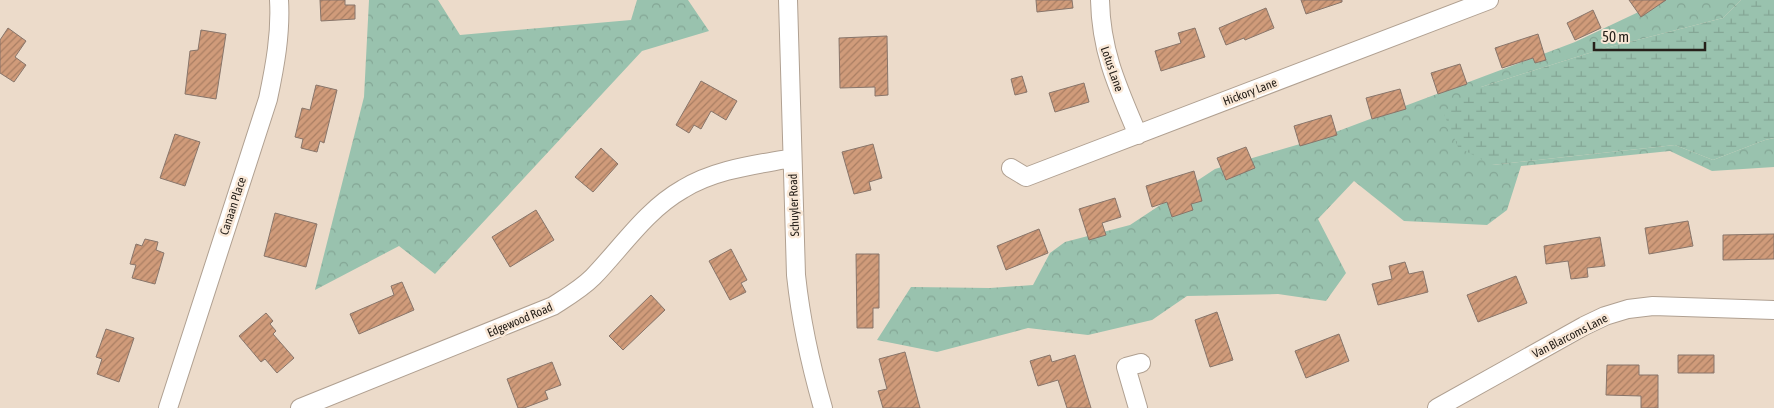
<svg xmlns="http://www.w3.org/2000/svg" width="1774" height="408" font-family="'Asap Condensed',sans-serif">
	<style>
		.forest { fill: url(#forest-crowns) }
		.wetland { fill: url(#wetland-marsh) }
		.building { fill: url(#building-hatch); stroke: #88756a }
		.lines { fill: none; stroke-linecap: round; stroke-linejoin: round }
		.street-casing { stroke: #b0a091; stroke-width: 20 }
		.street { stroke: #fff; stroke-width: 18 }
		.labels { text-anchor: middle; dominant-baseline: central; stroke-width: 5; stroke-linejoin: round; paint-order: stroke }
		.street-label { font-size: 12px; fill: #26201a; stroke: #f9e8d7 }
	</style>
	<defs>
		<pattern id="forest-crowns" width="20" height="18" patternUnits="userSpaceOnUse" patternTransform="scale(1.25)"><rect width="20" height="18" fill="#99c2ae"/><path d="M2 6a3 3 0 1 1 6 0M12 15a3 3 0 1 1 6 0" fill="none" stroke="#84a695"/></pattern>
		<pattern id="wetland-marsh" width="20" height="14" patternUnits="userSpaceOnUse" patternTransform="scale(1.25)"><rect width="20" height="14" fill="#99c2ae"/><path d="M1 5h8M5 5V1M11 12h8M15 12V8" fill="none" stroke="#84a695"/></pattern>
		<pattern id="building-hatch" width="6" height="6" patternUnits="userSpaceOnUse" patternTransform="scale(1.25)"><rect width="6" height="6" fill="#d09b7a"/><path d="M-1 1l2-2M0 6l6-6M5 7l2-2" fill="none" stroke="#a97e63"/></pattern>
	</defs>
	<rect width="100%" height="100%" fill="#ecdbca"/>
	<path class="forest" d="M369 0H438L460 35 631 20 637 0H688L709 31 642 51 435 274 399 246 315 290 364 97Z
		M1661 0H1741L1723 18 1602 49 1481 87 1492 165 1675 145 1713 160 1765 140 1774 138V167L1712 171 1670 151 1521 166 1507 210 1487 225 1404 221 1354 181 1318 219 1346 273 1326 301 1278 294 1187 296 1152 320 1088 335 1028 328 937 352 877 340 911 287 990 288 1033 285 1050 253 1065 242 1130 225 1215 169 1317 139 1575 42 1647 8Z"/>
	<path class="wetland" d="M1741 0H1774V138L1765 140 1713 160 1675 145 1492 165 1458 147 1443 112 1481 87 1602 49 1723 18Z"/>
	<path class="building" d="M320 0H345V5H355V19L321 21Z
		M1036 0H1072L1073 8 1037 12Z
		M1301 0H1342V2L1306 14Z
		M1629 0H1666L1641 17Z
		M1266 8 1274 28 1245 40 1244 38 1226 45 1219 28Z
		M1593 10 1601 28 1575 40 1567 23Z
		M8 28 26 41 15 57 26 65 14 82 0 73V40Z
		M1195 28 1205 57 1161 71 1155 51 1181 43 1178 33Z
		M201 30 226 34 216 99 185 94 190 51 198 50Z
		M1538 34 1546 60 1535 63 1533 58 1502 68 1495 48Z
		M887 36 888 95 875 96V87L840 88 839 38Z
		M1460 64 1467 84 1438 94 1431 73Z
		M1022 76 1027 92 1015 95 1011 79Z
		M701 81 737 101 726 120 711 111 701 129 694 125 689 133 676 125Z
		M1084 83 1089 102 1055 112 1049 93Z
		M316 85 337 90 324 143 320 141 317 152 301 148 303 139 295 137 302 108 310 110Z
		M1400 89 1406 109 1372 119 1366 98Z
		M1331 115 1337 135 1300 146 1294 126Z
		M175 134 200 142 185 186 160 178Z
		M873 144 882 178 869 182 871 190 854 194 842 152Z
		M1246 147 1255 168 1226 180 1217 158Z
		M601 148 618 164 593 192 575 177Z
		M1194 171 1202 201 1191 204 1193 210 1172 217 1167 202 1152 207 1146 186Z
		M1115 198 1121 217 1102 223 1106 235 1089 240 1079 209Z
		M536 210 554 240 510 267 492 237Z
		M275 213 317 224 306 267 264 256Z
		M1688 221 1693 246 1649 254 1645 228Z
		M1039 229 1048 253 1006 270 997 246Z
		M1774 234V259L1723 260V235Z
		M1600 237 1605 266 1587 268 1588 277 1571 279 1568 261 1546 264 1544 246Z
		M145 239 158 242 156 250 164 253 155 284 132 278 136 265 130 264 136 244 142 246Z
		M731 249 747 280 741 283 746 292 730 300 709 261Z
		M856 254H879V308H873V328H857Z
		M1405 262 1409 274 1423 271 1428 292 1378 305 1372 284 1392 279 1389 266Z
		M1516 276 1527 303 1478 322 1467 295Z
		M402 282 414 310 359 334 350 314 394 295 391 286Z
		M651 295 665 310 623 350 609 336Z
		M1217 312 1233 360 1210 367 1195 320Z
		M266 313 273 321 270 324 276 331 273 334 294 358 277 373 265 359 261 362 239 336Z
		M106 329 134 338 119 382 97 374 102 359 96 357Z
		M1339 334 1349 361 1306 378 1295 351Z
		M905 352 920 408H883L878 391 887 389 879 359Z
		M1050 355 1052 362 1075 355 1091 408H1067L1058 380 1038 386 1030 361Z
		M1678 355H1714V373H1678Z
		M552 362 561 385 545 391 548 399 524 408H518L507 379Z
		M1607 365H1639V375H1658V408H1641V396L1606 395Z"/>
	<g class="lines">
		<g class="street-casing">
			<path id="street" d="M788 0 796 275C801 322 810 363 823 408
				M1100 0C1101 52 1118 88 1138 135
				M1011 168 1026 177 1489 0
				M168 408 268 99C275 66 281 33 279 0
				M300 408 553 306C567 297 581 289 593 277 622 247 646 210 683 189 716 169 755 165 792 158
				M1138 408 1126 367 1141 363
				M1437 408 1584 326 1605 316 1628 309 1653 306 1774 310"/>
		</g>
		<use href="#street" class="street"/>
	</g>
	<g class="labels">
		<g class="street-label">
			<text transform="translate(1112 69) rotate(71)">Lotus Lane</text>
			<text transform="translate(1250 92) rotate(-21)">Hickory Lane</text>
			<text transform="translate(794 205) rotate(-92)">Schuyler Road</text>
			<text transform="translate(233 206) rotate(-72)">Canaan Place</text>
			<text transform="translate(520 320) rotate(-23)">Edgewood Road</text>
			<text transform="translate(1570 336) rotate(-27)">Van Blarcoms Lane</text>
		</g>
	</g>
	<path d="M1594 42v8h111v-8" fill="none" stroke="#26201a" stroke-width="2.5"/>
	<text x="1602" y="42" font-size="15" fill="#26201a" stroke="#f9e8d7" stroke-width="4" paint-order="stroke">50 m</text>
</svg>
